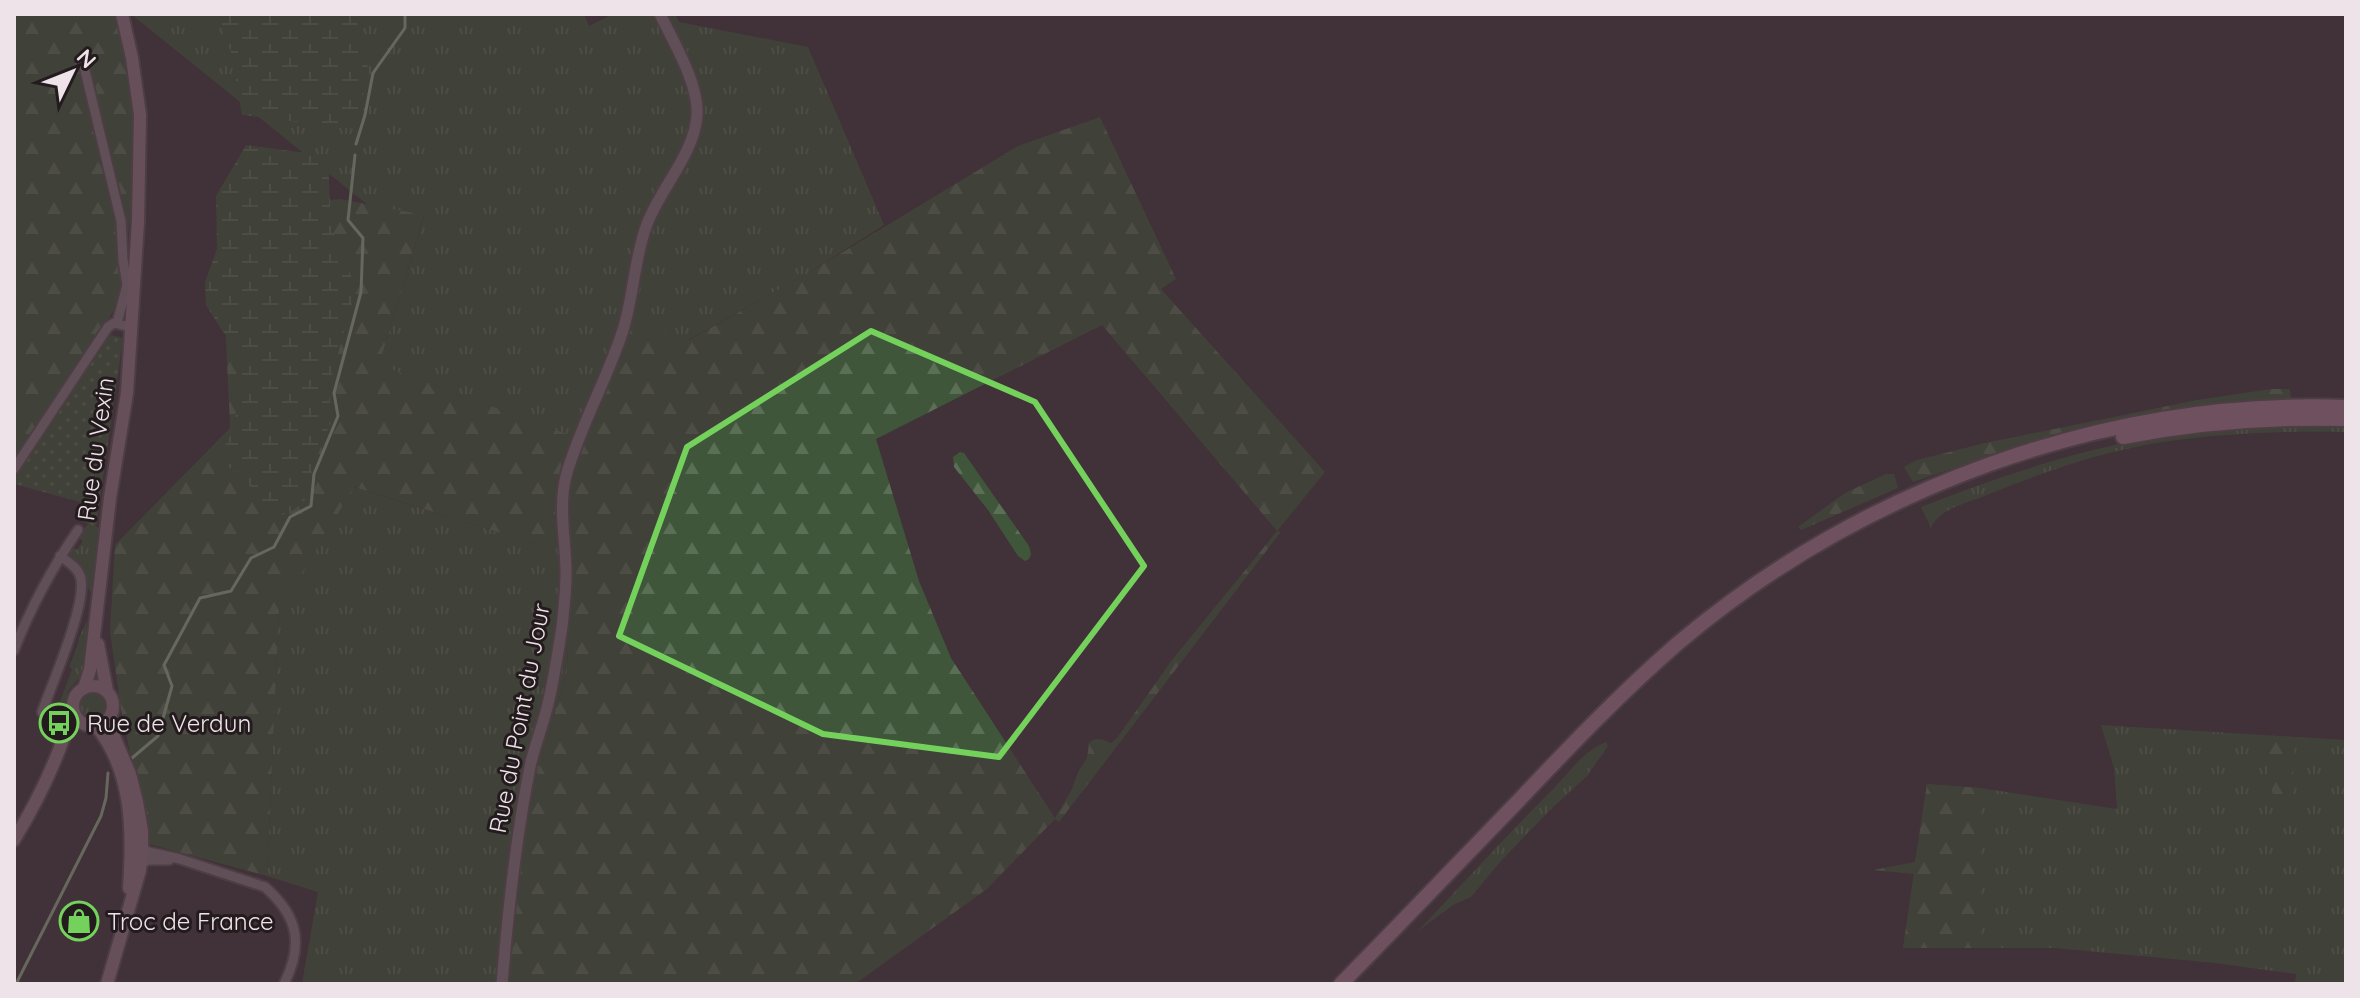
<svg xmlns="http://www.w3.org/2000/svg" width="2360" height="998" font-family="Quicksand,sans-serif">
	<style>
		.grass { fill: url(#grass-tufts) }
		.forest { fill: url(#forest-firs); fill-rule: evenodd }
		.wetland { fill: url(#wetland-marsh) }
		.park { fill: url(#park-dots) }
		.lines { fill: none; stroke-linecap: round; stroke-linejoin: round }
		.stream { stroke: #92a98a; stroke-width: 3 }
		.minor-casing { stroke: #5b4d53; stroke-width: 13 }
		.tertiary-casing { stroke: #5b4d53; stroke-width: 15 }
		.secondary-casing { stroke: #5b4d53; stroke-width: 16 }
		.primary-casing { stroke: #5b4d53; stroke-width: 18 }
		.minor { stroke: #86737b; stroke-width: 9 }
		.tertiary { stroke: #86737b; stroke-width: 11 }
		.secondary { stroke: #967483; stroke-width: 12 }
		.primary { stroke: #a6768c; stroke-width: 14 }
		.marked { fill: none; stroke: #74d25c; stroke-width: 6; stroke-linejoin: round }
		.labels { text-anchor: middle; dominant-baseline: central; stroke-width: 6; stroke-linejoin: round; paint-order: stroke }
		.street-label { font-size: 24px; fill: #eee3e8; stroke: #231b1e }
		.poi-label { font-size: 24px; fill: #eee3e8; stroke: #231b1e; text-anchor: start }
	</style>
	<defs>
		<pattern id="grass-tufts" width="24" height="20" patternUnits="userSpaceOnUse" patternTransform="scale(2)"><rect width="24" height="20" fill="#3f563a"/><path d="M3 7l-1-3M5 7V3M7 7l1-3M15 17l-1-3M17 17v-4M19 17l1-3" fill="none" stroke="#5b6e56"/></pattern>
		<pattern id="forest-firs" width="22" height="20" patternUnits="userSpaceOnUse" patternTransform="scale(2)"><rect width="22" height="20" fill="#3f563a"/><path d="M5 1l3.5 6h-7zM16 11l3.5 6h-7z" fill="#5b6e56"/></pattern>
		<pattern id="wetland-marsh" width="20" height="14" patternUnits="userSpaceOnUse" patternTransform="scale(2)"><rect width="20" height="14" fill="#3f563a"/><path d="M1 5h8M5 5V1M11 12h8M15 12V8" fill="none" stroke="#5b6e56"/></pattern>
		<pattern id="park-dots" width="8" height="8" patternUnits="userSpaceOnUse" patternTransform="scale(2)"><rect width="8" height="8" fill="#3f563a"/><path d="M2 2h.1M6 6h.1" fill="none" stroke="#5b6e56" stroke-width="1.8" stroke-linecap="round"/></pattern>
	</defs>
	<rect width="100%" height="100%" fill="#413138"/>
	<path class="grass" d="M131 14H584L589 26 613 14H675L679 22 808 47 884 225 805 275 688 340 575 437 379 365 424 216 368 205Z
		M2346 424V432C2285 431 2224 433 2163 442 2103 451 2043 472 1987 495 1970 502 1938 509 1931 528L1921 507C1984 482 2048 460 2114 445 2190 428 2269 425 2346 424Z
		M353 487 571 555 567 671 520 834 509 984H302L318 892 267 876 279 610Z
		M88 524 102 529 92 596 85 580 69 555 70 546 77 550 83 541 78 537Z
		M87 620 84 672 68 691 64 715 56 729 51 727 72 669 69 667 79 641 78 640Z
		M78 705a15 15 0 1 1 30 0a15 15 0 1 1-30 0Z
		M2101 725 2346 740V984H2295L2296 974 2215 963 2055 948H1903L1927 784 1980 788 2117 809 2114 768Z
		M1606 742 1608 746 1587 776 1550 810 1500 862 1471 897 1453 905 1418 931C1463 883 1508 834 1555 787 1569 772 1586 749 1606 742Z"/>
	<path class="forest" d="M14 14H117L132 83 138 161 119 302 14 466Z
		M1100 117 1176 279 1161 289 1325 472 1278 530 1280 533 1059 822 1055 819 987 889 855 984H509L520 834 567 671 571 555 354 487 279 610 267 876 149 844 121 709 110 631 115 545 230 428 220 209 340 199 424 215 379 365 575 437 633 325 689 340 805 275 1018 146ZM1102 325 1277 531 1172 660 1117 738 1111 743C1103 740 1096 736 1089 743L1087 758 1078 772 1072 789 1055 818 951 658 919 581 876 439Z
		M2271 389H2290L2291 401 2231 403 2135 418 2024 444 1913 482 1904 467 1917 460 1985 443 2197 400Z
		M960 452 964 453 1029 546 1031 554 1029 559 1025 561 1018 556 988 510 954 467 953 457Z
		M1886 474H1894L1898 488 1801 530 1798 527 1845 493Z
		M2268 738 2295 739 2291 812 2277 810 2268 775Z
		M1927 784 1980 788 1981 948H1903L1914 874 1873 870 1915 862Z"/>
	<path class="wetland" d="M216 14H355L369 71 355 129 242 115 231 52Z
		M246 145 328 156 331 226 356 288 328 390 333 416 312 470 307 498 294 510 276 517 238 472 217 461 234 428 243 356 221 329 206 305 205 282 217 249 216 196Z"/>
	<path class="park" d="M110 335 123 338 96 527 79 520 80 502 14 484V477Z"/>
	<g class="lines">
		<path class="stream" d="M356 144 365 115 373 73 405 28V14
			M132 758 158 736 172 686 164 665 200 598 231 591 251 558 274 547 290 517 311 506 314 474 338 416 334 393 361 292 363 238 348 220 355 155
			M16 984 101 816 106 798 108 773"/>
		<g class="minor-casing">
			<path id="minor" d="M83 62 121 221 123 260 127 285 117 323
				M14 469 108 327 114 323 130 327
				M14 650C31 607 52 568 78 530
				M42 712C52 684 86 606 81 579 79 568 68 562 60 556
				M139 846 149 852 180 859 265 887C298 916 304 944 284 984
				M141 864 148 860H169"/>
		</g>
		<g class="tertiary-casing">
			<path id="tertiary" d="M502 984C508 910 516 835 531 762 536 743 543 724 548 704 554 679 558 652 562 627 564 609 566 590 566 573 566 540 558 509 566 476 580 426 607 380 623 330 634 295 634 258 647 224 660 189 695 153 697 115 699 84 673 41 660 14"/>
		</g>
		<g class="secondary-casing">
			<path id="secondary" d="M98 644 107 691
				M73 706a20 20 0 1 1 40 0a20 20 0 1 1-40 0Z
				M84 688 90 670 110 498 127 393 138 222 140 115 132 58 122 14
				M96 726C133 771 133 833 129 888
				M14 840C39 799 60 756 73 708
				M107 984 140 870 142 849V831L137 802 130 774 115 739 110 718"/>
		</g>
		<g class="primary-casing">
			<path id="primary" d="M2123 437C2197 423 2271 417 2346 419
				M1341 984C1402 922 1462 859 1522 797 1572 744 1622 692 1677 644 1860 489 2106 398 2346 407"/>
		</g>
		<use href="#minor" class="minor"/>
		<use href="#tertiary" class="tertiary"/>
		<use href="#secondary" class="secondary"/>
		<use href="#primary" class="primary"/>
	</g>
	<path d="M0 0H2360V998H0ZM871 331 1035 402 1144 566 999 757 823 734 619 636 687 447Z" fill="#413138" fill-opacity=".55" fill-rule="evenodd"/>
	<path class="marked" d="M871 331 1035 402 1144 566 999 757 823 734 619 636 687 447Z"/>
	<defs>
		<g id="bus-ring" transform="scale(2)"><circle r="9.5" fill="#231b1e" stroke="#74d25c" stroke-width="1.5"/><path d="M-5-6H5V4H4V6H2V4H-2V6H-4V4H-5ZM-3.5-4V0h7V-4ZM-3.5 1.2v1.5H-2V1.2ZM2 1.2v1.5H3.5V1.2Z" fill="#74d25c"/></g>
		<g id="shop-ring" transform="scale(2)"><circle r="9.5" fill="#231b1e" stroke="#74d25c" stroke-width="1.5"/><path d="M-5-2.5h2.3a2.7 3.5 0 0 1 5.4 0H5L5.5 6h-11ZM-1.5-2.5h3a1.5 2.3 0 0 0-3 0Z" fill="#74d25c"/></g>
	</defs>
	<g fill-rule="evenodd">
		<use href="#bus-ring" x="59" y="723"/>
		<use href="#shop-ring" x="79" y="921"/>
	</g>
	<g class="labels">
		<g class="street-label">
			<text transform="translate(95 449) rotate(-82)">Rue du Vexin</text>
			<text transform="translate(519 718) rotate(-79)">Rue du Point du Jour</text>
		</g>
		<g class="poi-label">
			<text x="87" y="723">Rue de Verdun</text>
			<text x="107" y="921">Troc de France</text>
		</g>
	</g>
	<rect width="2360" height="998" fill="none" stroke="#eee3e8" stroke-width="32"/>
	<g transform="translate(72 72) rotate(47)" stroke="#231b1e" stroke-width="6" paint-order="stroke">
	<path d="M0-6L14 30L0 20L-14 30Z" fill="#eee3e8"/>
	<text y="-12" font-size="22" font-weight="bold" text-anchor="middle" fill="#eee3e8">N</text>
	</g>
</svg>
